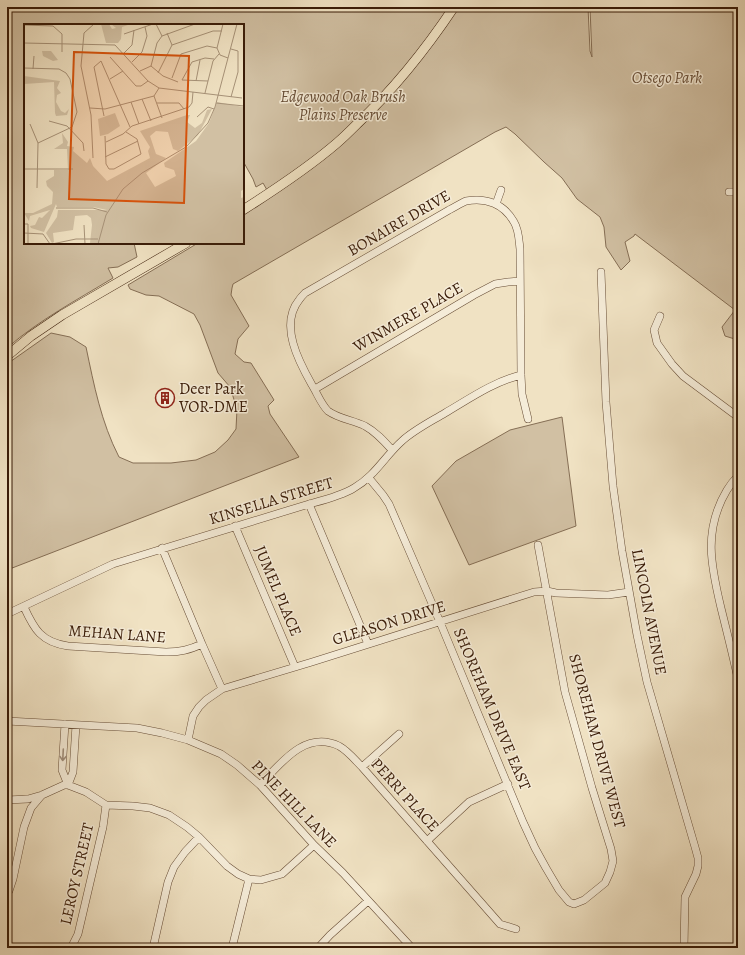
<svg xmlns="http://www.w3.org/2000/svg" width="745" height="955" font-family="Alegreya,serif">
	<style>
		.green { fill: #d1c0a3; stroke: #856e55 }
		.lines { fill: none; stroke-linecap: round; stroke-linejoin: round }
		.minor-casing { stroke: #674d36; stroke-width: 8 }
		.major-casing { stroke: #391b07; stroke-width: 10 }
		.minor { stroke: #f5ecd8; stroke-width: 7 }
		.major { stroke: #f0e2c3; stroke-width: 9 }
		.oneway { stroke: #a08e7a }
		.labels { text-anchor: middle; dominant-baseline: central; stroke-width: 3; stroke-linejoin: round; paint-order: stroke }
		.park-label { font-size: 16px; font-style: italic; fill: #674d36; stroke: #f5ecd8 }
		.street-label { font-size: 16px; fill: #391b07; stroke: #f5ecd8 }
		.poi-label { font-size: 16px; fill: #391b07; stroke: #f5ecd8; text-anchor: start }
		.inset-road { fill: none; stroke: #a79278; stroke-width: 1 }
		.view { fill: #d6530c; fill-opacity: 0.15; stroke: #d6530c; stroke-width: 2 }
		.inset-edge { fill: none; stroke: #391b07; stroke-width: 2 }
	</style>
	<rect width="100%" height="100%" fill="#f0e2c3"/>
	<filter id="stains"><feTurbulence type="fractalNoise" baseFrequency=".005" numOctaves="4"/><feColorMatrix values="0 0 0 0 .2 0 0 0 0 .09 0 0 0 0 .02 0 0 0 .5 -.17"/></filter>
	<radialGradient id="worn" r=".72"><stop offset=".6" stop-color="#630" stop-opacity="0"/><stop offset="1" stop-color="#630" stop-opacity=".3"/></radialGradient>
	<path class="green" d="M7 7H588L590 51 592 57 590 8 591 7H738V340L725 336 722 327 735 310 635 234 634 236 625 242 630 261 621 270 606 247 604 227 600 217 577 199 562 178 544 162 515 134 506 127 495 132 233 284 232 288 231 295 249 326 238 339 235 354 244 362 251 363 274 400 268 406 270 414 299 457 7 570V364L51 333 70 337 86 347C94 385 101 422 119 457L133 463H171L196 460 215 452 228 440 236 429 237 409 230 387 218 373 200 325 194 314 159 296 146 295 130 289 128 285 198 243H243V214L267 190 263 183 256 187 253 179 243 161V25H25V243H134L137 257 118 267 108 268 113 278C77 300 39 320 7 348Z
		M562 417 576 526 469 565 432 486 456 461 510 430Z"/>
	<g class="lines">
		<g class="minor-casing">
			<path id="minor" d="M729 192H738
				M496 204 501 190
				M601 272 606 402 613 486 622 551 637 635 647 682 695 847 698 858V866L696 874 685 897 684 948
				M660 316 654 330 657 343 672 364 683 376 738 417
				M315 389 474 295 495 284 508 282 520 281
				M392 450C384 441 376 432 365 426 353 420 339 419 328 411 321 404 317 393 312 385 299 362 279 325 299 300 301 297 303 295 305 293L449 210C455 207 461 203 466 201 486 197 504 204 514 222 519 230 519 241 520 249L521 375 522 394 528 419
				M738 476C734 480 730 485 727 490 703 530 711 566 721 608 727 632 733 656 738 679
				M369 478 383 495 389 504 440 622 523 822 535 848 546 868 559 890 569 902 574 904 584 900 605 883 610 872 613 861 611 849 592 788 565 692 538 545
				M309 504 368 644
				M235 526 295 667
				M162 548 202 644 222 689
				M24 607C34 629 41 642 68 646L166 652C180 652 189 650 202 644
				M7 614 113 564 309 504C324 500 341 496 354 488 375 476 385 456 402 441 414 430 430 422 445 413 469 399 493 382 521 375
				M7 721 137 728 162 733 188 740 221 754 237 765 260 785 314 845 343 873 412 948
				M65 724 62 770 68 785
				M188 740 193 716 199 707 206 700 222 689 312 662 534 592 547 591 556 593 608 595 629 592
				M362 767 399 734
				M68 785 73 772 76 725
				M260 785C281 763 305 730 339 746 348 751 355 760 362 767L500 924 516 929
				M7 800 28 799 42 795 64 785H68L86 792 106 805 133 806 150 808 169 815 187 827 199 837 227 866 238 874 249 879 261 880 282 874 314 845
				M427 841 469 802 508 784
				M7 893 9 891 13 879 24 827 31 808 42 795
				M71 948 78 934 103 827 106 805
				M153 948 168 882 174 867 185 852 199 837
				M232 948 249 879
				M318 948 330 935 368 901"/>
		</g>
		<g class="major-casing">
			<path id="major" d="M243 210C276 189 308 168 337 143 344 137 351 130 357 124 394 89 426 49 454 7
				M7 356 31 336 62 315 186 243"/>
		</g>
		<use href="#minor" class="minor"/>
		<use href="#major" class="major"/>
	</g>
	<defs><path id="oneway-shaft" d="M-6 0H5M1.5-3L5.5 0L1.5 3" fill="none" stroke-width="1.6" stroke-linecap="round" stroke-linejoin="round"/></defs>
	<use class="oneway" href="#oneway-shaft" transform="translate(63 755) rotate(93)"/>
	<defs>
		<g id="building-ring" transform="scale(1)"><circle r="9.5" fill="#f5ecd8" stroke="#8f2418" stroke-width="1.5"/><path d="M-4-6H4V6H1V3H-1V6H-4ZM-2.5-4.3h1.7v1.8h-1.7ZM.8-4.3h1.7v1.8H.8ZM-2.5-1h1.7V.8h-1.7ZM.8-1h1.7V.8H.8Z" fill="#8f2418"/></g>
	</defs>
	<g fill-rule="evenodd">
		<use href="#building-ring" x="165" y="398"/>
	</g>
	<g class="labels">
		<g class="park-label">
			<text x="667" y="78">Otsego Park</text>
			<text x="343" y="97">Edgewood Oak Brush<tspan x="343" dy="18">Plains Preserve</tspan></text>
		</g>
		<g class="street-label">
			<text transform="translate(399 223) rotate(-30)">BONAIRE DRIVE</text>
			<text transform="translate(408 317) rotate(-30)">WINMERE PLACE</text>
			<text transform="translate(271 501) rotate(-17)">KINSELLA STREET</text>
			<text transform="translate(278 591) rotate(67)">JUMEL PLACE</text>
			<text transform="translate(649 612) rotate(79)">LINCOLN AVENUE</text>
			<text transform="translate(389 623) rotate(-17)">GLEASON DRIVE</text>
			<text transform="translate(117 634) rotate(4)">MEHAN LANE</text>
			<text transform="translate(492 709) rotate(67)">SHOREHAM DRIVE EAST</text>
			<text transform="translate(597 741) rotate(75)">SHOREHAM DRIVE WEST</text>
			<text transform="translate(405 795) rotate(48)">PERRI PLACE</text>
			<text transform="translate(294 804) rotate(46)">PINE HILL LANE</text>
			<text transform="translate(77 874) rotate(-77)">LEROY STREET</text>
		</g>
		<g class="poi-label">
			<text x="179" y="389">Deer Park<tspan x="179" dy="18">VOR-DME</tspan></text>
		</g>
	</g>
	<g transform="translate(24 24)">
		<rect width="220" height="220" fill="#f0e2c3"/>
		<path d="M85 0 88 5 92 4 87 0H107L98 3 97 15 94 19H82L77 0ZM18 27H27L34 36 29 37 19 32ZM0 52 36 57 33 64 37 69 33 71 32 78 37 87 41 89 45 85 43 91 32 92 31 89 30 58 0 60ZM193 78 219 83 220 90V165L217 167V174L220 173V220H66L70 219H66L68 201 67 194 63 191 51 192 49 206 29 209 30 218 28 219 22 209 33 193 34 186H83L69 183H33L32 180 20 208 7 204 6 202 11 201 15 193 18 194 26 186 6 192 5 197 0 189H9L28 180 29 168 23 162 22 157 30 152V146H44L43 125H30L39 119 38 109 44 118 43 122 50 123 49 127 63 139 66 134 69 142 83 157 126 134 124 127 126 123 116 107 163 91H166L163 98 171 104 178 99 183 86 188 85 174 111 154 127 149 125 144 108 132 107 126 112 132 130 142 134 122 149 131 163 152 152 150 146 141 143 140 139 172 117 185 99ZM91 89 96 102 84 110 76 112 74 95Z" fill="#d1c0a3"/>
		<path class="inset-road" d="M132 0 138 12M199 0 193 24 196 31 204 34M0 1 29 2 38 10V28M143 9 148 21M100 10 129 0M0 19 91 21 124 57 135 64 218 74M207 25 214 27V48L207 73M100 29 108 21 110 6M86 33 112 62H117L124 57M108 38 118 28 123 12 121 3M127 42 133 19 138 12 171 0M0 44 35 45 42 49 46 55 53 88 48 103 14 119 13 164M9 45 10 32M116 47 127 42 139 52 154 58M134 49 148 21 189 7H198M148 54 157 30 183 22 193 24M86 55 99 47M158 56 168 38 181 34 190 35M158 56 184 57M172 57 176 36M181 69 189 37 195 30M130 72 138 94M118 75 127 97M107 78 115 100M133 79H155L160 85M192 79 220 82M66 84 81 85 130 72 135 64M80 92 70 43 77 37 106 103M173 93 184 83 190 85M25 97 43 102 59 119 60 127M6 100 14 119M81 112 82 140 85 145H90L117 130 113 115 102 108M82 118 99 110 108 102 165 83 168 79 169 68M81 133 114 117M69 134 67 91 57 42 60 9 70 0M0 145H49M32 184H69L83 188M0 200H4V220M60 201 61 220M0 209 19 210 26 220M28 220 52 215H74M74 220 82 191 99 165 118 149 162 123 184 99 191 83 213 0"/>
		<path class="view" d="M50 28 165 32 160 179 45 175Z"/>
		<rect width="220" height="220" class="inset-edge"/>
	</g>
	<rect width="745" height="955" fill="none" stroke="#f0e2c3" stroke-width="24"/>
	<rect x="8" y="8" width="729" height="939" fill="none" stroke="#391b07" stroke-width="2"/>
	<rect x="12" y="12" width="721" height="931" fill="none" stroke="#391b07"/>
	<rect width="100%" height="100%" filter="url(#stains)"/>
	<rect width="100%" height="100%" fill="url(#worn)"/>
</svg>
